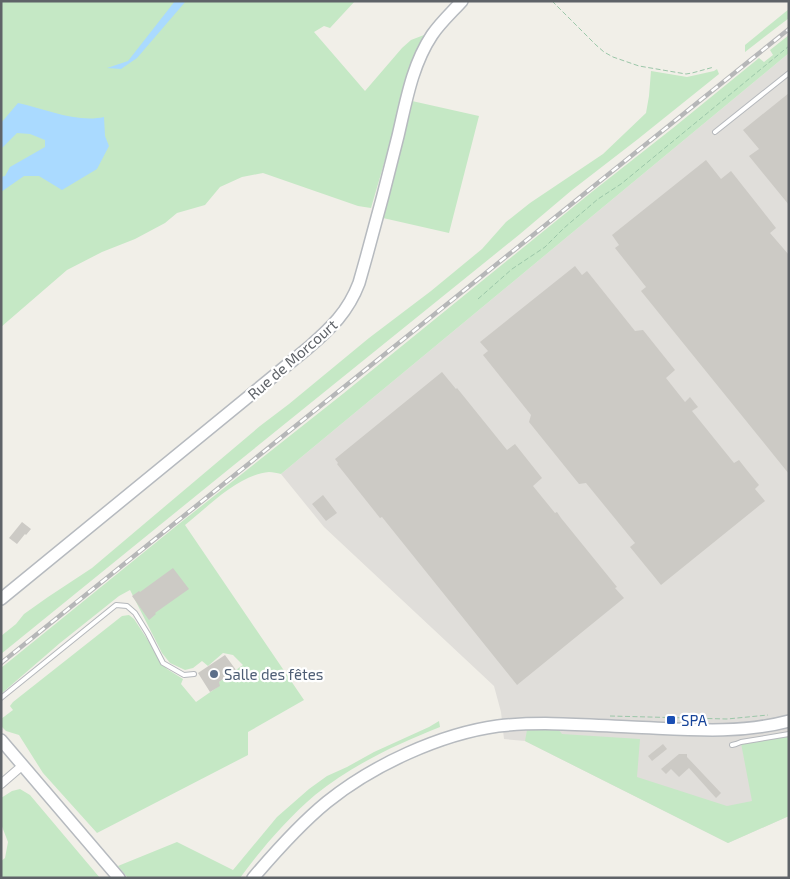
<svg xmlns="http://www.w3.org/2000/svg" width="790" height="879" font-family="'Exo 2',sans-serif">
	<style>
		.industrial { fill: #e0deda }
		.green { fill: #c5e8c5 }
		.water { fill: #aadaff }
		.building { fill: #cccac5 }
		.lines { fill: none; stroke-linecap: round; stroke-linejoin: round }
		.lane-casing { stroke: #b5b8bc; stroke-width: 6 }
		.street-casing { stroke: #b5b8bc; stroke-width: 10 }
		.secondary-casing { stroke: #b6babf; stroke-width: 14 }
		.path { stroke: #9cc7a9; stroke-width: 1; stroke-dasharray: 5 2.5; stroke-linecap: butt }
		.lane { stroke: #fff; stroke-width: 4 }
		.street { stroke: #fff; stroke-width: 8 }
		.secondary { stroke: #fff; stroke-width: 11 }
		.rail-casing { stroke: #b6b7b8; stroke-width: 4.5 }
		.rail { stroke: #fff; stroke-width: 2.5; stroke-dasharray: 8; stroke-linecap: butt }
		.service-dot { fill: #5c6f8a; stroke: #fff; stroke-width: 2 }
		.transit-dot { fill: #1a4fb4; stroke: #fff; stroke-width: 2 }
		.labels { text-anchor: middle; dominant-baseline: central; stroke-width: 4.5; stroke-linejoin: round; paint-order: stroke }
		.street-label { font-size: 15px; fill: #5f6368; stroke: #fff }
		.service-label { font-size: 15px; fill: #4e5e75; stroke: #fff; text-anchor: start }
		.transit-label { font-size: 15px; fill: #164399; stroke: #fff; text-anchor: start }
	</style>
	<rect width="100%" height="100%" fill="#f1efe8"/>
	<path class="industrial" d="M789 53V816L728 843 525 741 504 739 501 712 494 686 324 527 281 474Z"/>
	<path class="green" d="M1 1H355L330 28 324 26 314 32 365 91 402 48 411 40 424 35 426 40 405 85 392 136 371 208 358 206 263 173 242 177 220 187 205 205 177 213 165 223 135 239 102 252 67 270 1 327Z
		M789 9V18L745 52V45Z
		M789 35V53L281 474C277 473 273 472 269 472 238 475 209 506 185 525L304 700 248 732V755L97 833 43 773 19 735 6 731 1 726V719L13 710 10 706 13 702 122 616 129 615 134 619 167 669 183 679 181 684 196 702 219 686V682L243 665 233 655 223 653 208 666 202 661 193 668 185 670 170 663 162 653 130 590 119 596 60 643 1 694V668L180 523 344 393 593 191 673 128 759 58 764 62 773 55 770 50Z
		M717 69 719 74 638 139 572 190 520 234 229 469 1 654V636L16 624 24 614 48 597 92 568 260 426 289 404 369 338 431 291 482 249 506 222 530 203 603 154 646 113 649 96 651 71 687 77 714 71Z
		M412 101 479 116 449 233 383 218Z
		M439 721 440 727C397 744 352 765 315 795 287 819 262 848 240 878H128L118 866 177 842 233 870 277 817 309 789 327 776 347 767 374 752 429 727Z
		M545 728 558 729 562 734 640 739 637 777 727 806 752 801 741 743 789 736V816L728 843 525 741 527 730Z
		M20 789 30 795 100 878H1V861L5 858 8 842 1 824V798L12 791Z"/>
	<path class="water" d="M175 1H186L137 58 121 69 107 68 128 61Z
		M18 103C45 109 77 123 104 117L105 136 109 146 97 169 62 190 39 176H24L1 192V177L5 176 10 167 45 147V140L30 134 17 133 1 149V123Z"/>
	<path class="building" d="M789 93V205L749 156 759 149 743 130Z
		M706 160 721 179 731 171 776 228 770 233 789 255V474L641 291 646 287 615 248 619 245 612 235Z
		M575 266 582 275 587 271 635 331 643 330 675 370 666 378 685 402 690 397 698 407 692 411 734 463 739 460 746 469 759 485 755 489 765 501 661 585 630 547 635 543 586 483 579 484 529 422 531 415 483 355 488 351 480 342Z
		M442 372 456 389 457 388 507 450 515 444 542 478 533 486 555 513 557 512 561 518 617 587 615 588 624 598 517 685 382 517 380 518 337 464 338 463 335 459Z
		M323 495 337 513 326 521 312 504Z
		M22 522 31 529 26 535 25 534 17 544 9 538Z
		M173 568 189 589 155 613 156 614 149 620 132 596 139 591 140 592Z
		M225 655 236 670 219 682 220 686 210 692 198 673Z
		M663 744 667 749 652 761 648 756Z
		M679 754H687V757L721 793 716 798 689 768 679 777 671 769 666 774 661 769Z"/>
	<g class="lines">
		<g class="lane-casing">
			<path id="lane" d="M715 132 789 73
				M1 698 116 605 127 606 135 613 148 634 163 663 184 675 194 674
				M732 745 736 744 741 742 789 734"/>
		</g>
		<g class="street-casing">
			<path id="street" d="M1 784 23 765"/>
		</g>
		<g class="secondary-casing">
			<path id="secondary" d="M1 599 308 348C331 328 348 312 359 283 373 234 386 185 398 136 406 102 412 65 432 35 440 23 452 12 462 1
				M1 740 119 878
				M253 878C276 851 300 824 327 802 373 765 440 734 498 726 542 721 587 725 631 727 684 729 736 735 789 721"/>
		</g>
		<path class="path" d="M552 1 596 45 604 52 613 57 639 66 686 74 692 73 714 67
			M478 299 512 269 545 247 564 228 598 199 621 184 789 46
			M610 716 727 719 768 715"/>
		<use href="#lane" class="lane"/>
		<use href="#street" class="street"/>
		<use href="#secondary" class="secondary"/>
		<g class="rail-casing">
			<path id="rail" d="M1 663 789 29"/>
		</g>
		<use href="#rail" class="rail"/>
	</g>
	<circle class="service-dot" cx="214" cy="674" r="5"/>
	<rect class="transit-dot" x="666" y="715" width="10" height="10" rx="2.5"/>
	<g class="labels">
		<g class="street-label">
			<text transform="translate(292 359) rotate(-41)">Rue de Morcourt</text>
		</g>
		<g class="service-label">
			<text x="224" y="674">Salle des fêtes</text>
		</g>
		<g class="transit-label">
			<text x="681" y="720">SPA</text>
		</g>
	</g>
	<rect width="790" height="879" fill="none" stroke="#5f6368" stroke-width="5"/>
</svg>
